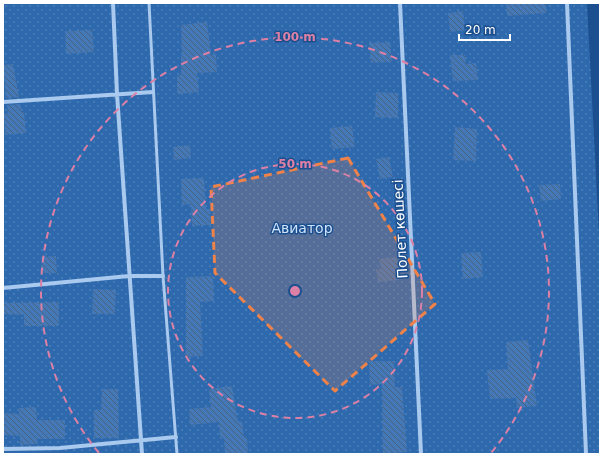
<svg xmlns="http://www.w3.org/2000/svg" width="603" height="457" font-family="'DejaVu Sans',sans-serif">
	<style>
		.park { fill: url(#park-dots) }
		.building { fill: url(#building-back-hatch) }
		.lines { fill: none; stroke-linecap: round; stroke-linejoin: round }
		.service { stroke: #a9c9ee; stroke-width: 3 }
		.minor { stroke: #a9c9ee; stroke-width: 4 }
		.marked { fill: #ee8249; fill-opacity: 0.2; stroke: #ee8249; stroke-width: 3; stroke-dasharray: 8 5; stroke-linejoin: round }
		.ring { fill: none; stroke: #dd80a5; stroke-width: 2; stroke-dasharray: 7 5 }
		.labels { text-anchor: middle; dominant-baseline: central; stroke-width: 3; stroke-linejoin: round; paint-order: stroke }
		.park-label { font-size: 14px; fill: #cfe3fa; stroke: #1b4f8f }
		.street-label { font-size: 14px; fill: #fff; stroke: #1b4f8f }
		.centre { fill: #dd80a5; stroke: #1b4f8f; stroke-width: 2 }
		.ring-label { font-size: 12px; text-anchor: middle; font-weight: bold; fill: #dd80a5; stroke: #1b4f8f; stroke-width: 3; stroke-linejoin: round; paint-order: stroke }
	</style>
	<defs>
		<pattern id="park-dots" width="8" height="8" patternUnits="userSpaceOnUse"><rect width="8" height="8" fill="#2e69ad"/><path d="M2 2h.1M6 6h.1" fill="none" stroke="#4d80b9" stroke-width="1.8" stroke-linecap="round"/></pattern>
		<pattern id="building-back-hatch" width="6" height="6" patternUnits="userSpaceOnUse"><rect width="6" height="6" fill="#4478b7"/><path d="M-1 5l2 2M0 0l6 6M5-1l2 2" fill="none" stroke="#486282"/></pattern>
	</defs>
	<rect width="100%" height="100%" fill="#1b4f8f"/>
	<path class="park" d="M3 3H587L600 253V454H3Z"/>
	<path class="building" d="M506 3H546V13L507 16Z
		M463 11 465 30 450 32 448 13Z
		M207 22 211 55H216L217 72 197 73 199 92 177 94V76L181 75V56H182L181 25Z
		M92 30 94 52 66 54 65 31Z
		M390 42 392 62 371 63 369 43Z
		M450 55H465L466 64 476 63 478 80 453 81Z
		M13 64 19 97 6 98 3 65Z
		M376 92 398 93V118L375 117Z
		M20 104 22 112H24L26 133 5 135 4 114 8 113 7 105Z
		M352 126 355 147 332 149 330 128Z
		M455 127 477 129 476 161 453 160Z
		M190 145 191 158 174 160 173 147Z
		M389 157 393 177 380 179 376 159Z
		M204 178 206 209H210L211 225 192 226 191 204 182 205 181 179Z
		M560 184 561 199 541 201 539 185Z
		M481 252 483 277 463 279 461 253Z
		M56 256 57 273H43L42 257Z
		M397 257 399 280 378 282 376 269H381L379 259Z
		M213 276 214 301 200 302 203 356 186 357V277Z
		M93 289 116 290 115 314H92Z
		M59 302V326H24V315L3 314V303Z
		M528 340 537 406 517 408 516 398 490 399 487 370 508 369 506 342Z
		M369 361H394L395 387H402L407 452 383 454 382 384 370 385Z
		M232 386 238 422 242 421 244 437H247L248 454H225L224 438 220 439 219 422 190 425 189 409 211 407 209 389Z
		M102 389H118L119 438H94V410H101Z
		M36 407 37 420H65V439H37L38 444 20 445V436L3 435V413L19 414V408Z"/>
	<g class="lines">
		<path class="service" d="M149 3 163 276 177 454"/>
		<path class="minor" d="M113 3 117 94 142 454
			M400 3 421 454
			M567 3 586 454
			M3 102 153 92
			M3 288 129 276H163
			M3 449 60 448 176 437"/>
	</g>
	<path class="marked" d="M348 158 435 304 335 391 215 273 211 187Z"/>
	<g class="ring">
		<circle cx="295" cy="291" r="127"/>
		<path d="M99 453A254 254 0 1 1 491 453"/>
	</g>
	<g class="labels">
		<g class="park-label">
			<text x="302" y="228">Авиатор</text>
		</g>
		<g class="street-label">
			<text transform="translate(400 229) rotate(-93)">Полет көшесі</text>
		</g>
	</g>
	<circle cx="295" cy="291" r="6" class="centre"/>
	<g class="ring-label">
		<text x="295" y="41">100 m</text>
		<text x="295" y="168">50 m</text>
	</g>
	<rect width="603" height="457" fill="none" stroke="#ffffff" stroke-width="8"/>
	<path d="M459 34v6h51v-6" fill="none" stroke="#ffffff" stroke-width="2"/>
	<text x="465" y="34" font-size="12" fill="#ffffff" stroke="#1b4f8f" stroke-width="3" paint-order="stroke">20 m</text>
</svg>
